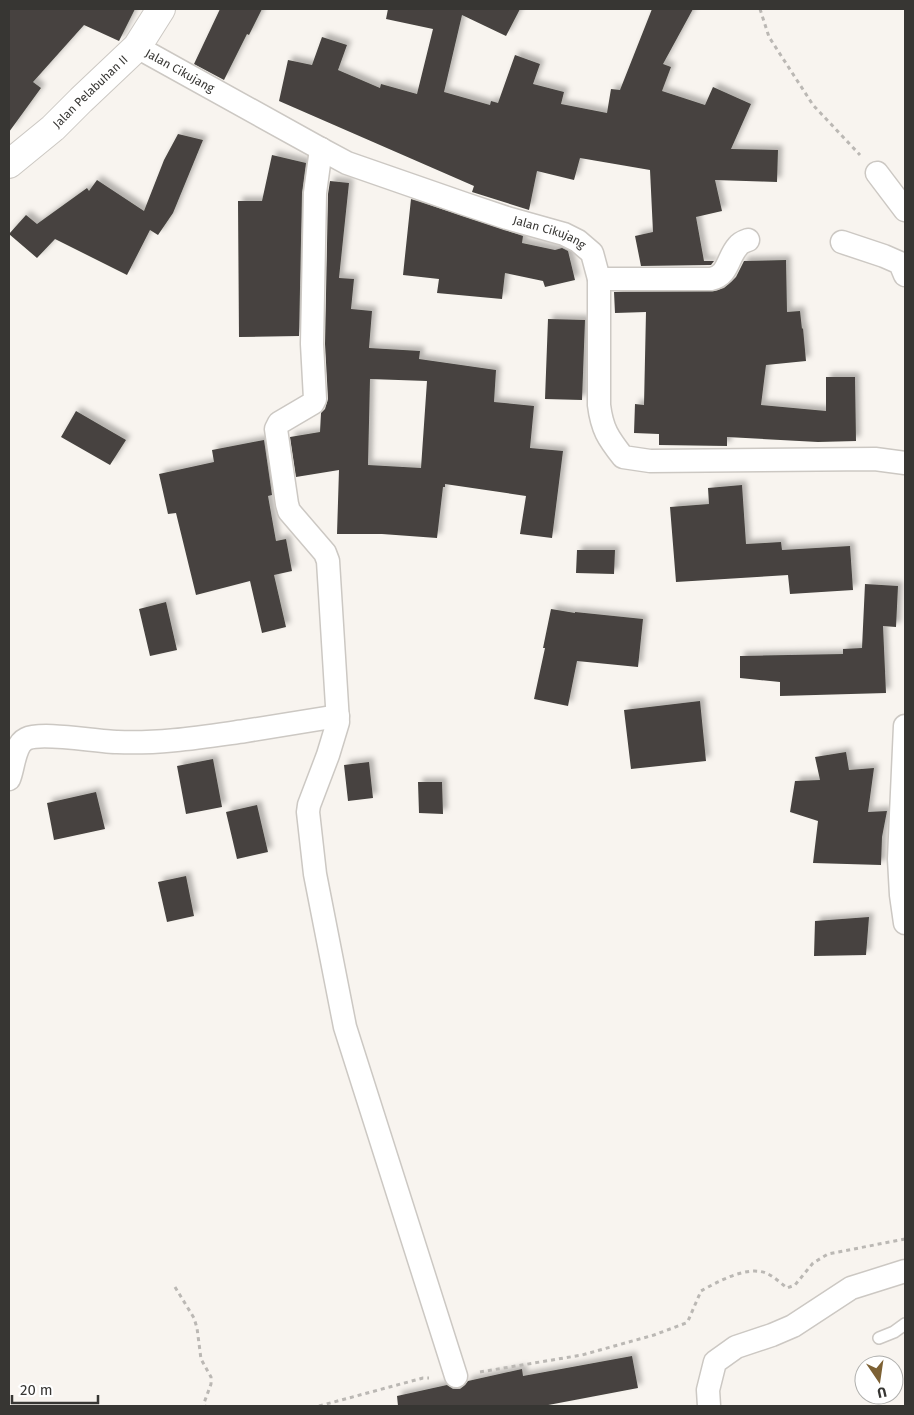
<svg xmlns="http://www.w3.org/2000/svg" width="914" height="1415" font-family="'Fira Sans',sans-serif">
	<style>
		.building { fill: #46433f; fill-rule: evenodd; filter: url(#shadow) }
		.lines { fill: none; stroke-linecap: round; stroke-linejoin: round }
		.lane-casing { stroke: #ccc8c3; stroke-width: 14 }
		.street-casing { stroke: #ccc8c3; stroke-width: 25 }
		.secondary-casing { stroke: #ccc8c3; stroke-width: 30 }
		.path { stroke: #bbb8b4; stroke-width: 3; stroke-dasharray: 4 4; stroke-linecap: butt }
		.lane { stroke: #fff; stroke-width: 11 }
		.street { stroke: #fff; stroke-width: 22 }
		.secondary { stroke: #fff; stroke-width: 28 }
		.labels { text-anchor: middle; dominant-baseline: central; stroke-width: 5; stroke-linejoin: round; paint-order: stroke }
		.street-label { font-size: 12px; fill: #373633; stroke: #fff }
	</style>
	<defs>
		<filter id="shadow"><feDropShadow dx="4.5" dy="-4.5" stdDeviation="2.5" flood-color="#0004"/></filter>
	</defs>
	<rect width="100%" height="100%" fill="#f8f4ef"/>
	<path class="building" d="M9 9H135L119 41 84 25 33 82 41 88 9 132Z
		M220 9H262L249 35 247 34 224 80 194 64Z
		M388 9H520L506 36 462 15 444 92 490 105 491 101 498 103 515 55 540 64 533 84 564 92 561 104 607 113 611 89 620 90 652 9H693L663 64 671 67 662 91 705 105 713 87 751 104 731 149 778 150 777 182 715 180 722 211 696 217 704 261H714L711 265 641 266 635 236 653 232 650 170 580 158 574 180 537 171 529 210 472 192 474 186 279 101 288 60 312 65 322 37 347 45 338 70 380 88 381 84 417 94 433 29 386 19Z
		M178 134 203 140 173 213 158 235 150 230 127 275 55 239 37 258 9 234 26 215 37 224 87 188 89 191 97 180 144 211 164 160Z
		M272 155 306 163 302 193 299 336 239 337 238 201H262Z
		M330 181 349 183 339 278 354 279 351 309 372 311 369 348 420 351 419 359 496 370 494 402 534 406 530 448 563 451 552 538 520 534 526 496 445 484V487H443L437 538 382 534H337L339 470 296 477 290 437 320 432 321 413 325 409 328 399 325 344 328 194ZM370 379 427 381 421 468 368 465Z
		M411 199 523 236 522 243 555 250 562 248 568 251 575 280 545 287 543 281 505 273 502 299 437 293 439 279 403 275Z
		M786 260 787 312 800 311 802 329 803 328 806 361 766 365 761 405 826 411V377H855L856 441 818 442 727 437V446L659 445V434L634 433 635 404 644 405 646 312 615 313 614 292 715 291 724 288 731 282 736 277 744 261Z
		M548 319 585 320 582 400 545 399Z
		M76 411 126 440 110 465 61 437Z
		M264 440 272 495 268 496 276 541 286 539 292 571 274 575 286 627 262 633 250 581 196 595 176 513 168 514 159 474 214 462 212 450Z
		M742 485 746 544 781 542 782 550 850 546 853 590 790 594 788 575 676 582 670 507 709 504 708 488Z
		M577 550H615L614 574 576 573Z
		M865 584 898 586 896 627 883 626 886 693 780 696V682L740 678V656L843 654V649L862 648Z
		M166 602 177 650 150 656 139 609Z
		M551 609 575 613V612L643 619 638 667 577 661 568 706 534 699 545 648H543Z
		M700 701 706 761 631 769 624 710Z
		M846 752 849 770 874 768 868 812 887 811 882 837 881 865 813 863 818 821 790 812 795 781 820 780 815 757Z
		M213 759 222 807 186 814 177 766Z
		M369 762 373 798 348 801 344 765Z
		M418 782H442L443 814 419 813Z
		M96 792 105 829 54 840 47 803Z
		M257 805 268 852 237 859 226 812Z
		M186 876 194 916 167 922 158 882Z
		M869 917 866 955 814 956 815 921Z
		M632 1356 638 1388 543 1406H398L397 1396 447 1385 453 1389H460L465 1385 468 1381 522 1369 523 1376Z"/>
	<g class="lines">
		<g class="lane-casing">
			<path id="lane" d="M879 1338 894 1332 905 1324"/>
		</g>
		<g class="street-casing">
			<g id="street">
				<path id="s1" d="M137 47 321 149 347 163 465 204 507 218 564 234 578 241 592 253 599 279V405C602 429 608 438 623 457L650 461 875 459 905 463"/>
				<path d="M321 149 315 193 312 344 315 399 313 403 279 423 276 429 287 504 289 511 325 553 328 561 338 722 328 755 309 805 308 812 315 874 345 1027 456 1376"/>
				<path d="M877 173 905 210"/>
				<path d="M842 242 884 256 900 263 905 275"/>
				<path d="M599 279H711C729 275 727 258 738 246 740 243 745 241 748 240"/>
				<path d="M905 726 899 859 901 895 905 923"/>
				<path d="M9 779C14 767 14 745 26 739 42 731 97 742 117 742 160 744 202 737 245 731 276 726 307 721 338 716"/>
				<path d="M709 1406 708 1390 715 1362 736 1347 772 1335 793 1326 851 1288 905 1271"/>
			</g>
		</g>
		<g class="secondary-casing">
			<g id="secondary">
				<path id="s2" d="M9 164 53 128 81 100 137 47 161 9"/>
			</g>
		</g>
		<path class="path" d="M760 9 769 37 813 105 860 155
			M175 1287 194 1318 197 1328 201 1359 211 1377V1384L204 1403 205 1406
			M480 1372 582 1355 654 1335 686 1323 688 1321 701 1291C717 1282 749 1264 768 1274 774 1277 781 1283 787 1288L795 1285 813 1263 828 1254 905 1239
			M319 1406 423 1378H429"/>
		<use href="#lane" class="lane"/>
		<use href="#street" class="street"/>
		<use href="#secondary" class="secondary"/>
	</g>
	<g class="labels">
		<g class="street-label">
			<text stroke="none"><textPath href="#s1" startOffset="49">Jalan Cikujang</textPath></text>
			<text stroke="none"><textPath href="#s2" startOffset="109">Jalan Pelabuhan II</textPath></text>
			<text stroke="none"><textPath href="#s1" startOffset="454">Jalan Cikujang</textPath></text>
		</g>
	</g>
	<rect width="914" height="1415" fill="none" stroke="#373633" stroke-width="20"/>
	<g transform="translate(879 1380) rotate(167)"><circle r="24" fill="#ffffff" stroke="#afafad"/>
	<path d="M0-4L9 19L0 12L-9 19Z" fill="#7d6134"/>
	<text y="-8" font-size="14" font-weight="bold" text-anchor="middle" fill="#373633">U</text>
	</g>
	<path d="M12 1395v8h86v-8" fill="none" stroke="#373633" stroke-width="2.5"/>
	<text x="20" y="1395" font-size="15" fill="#373633" stroke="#ffffff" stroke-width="4" paint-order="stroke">20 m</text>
</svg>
